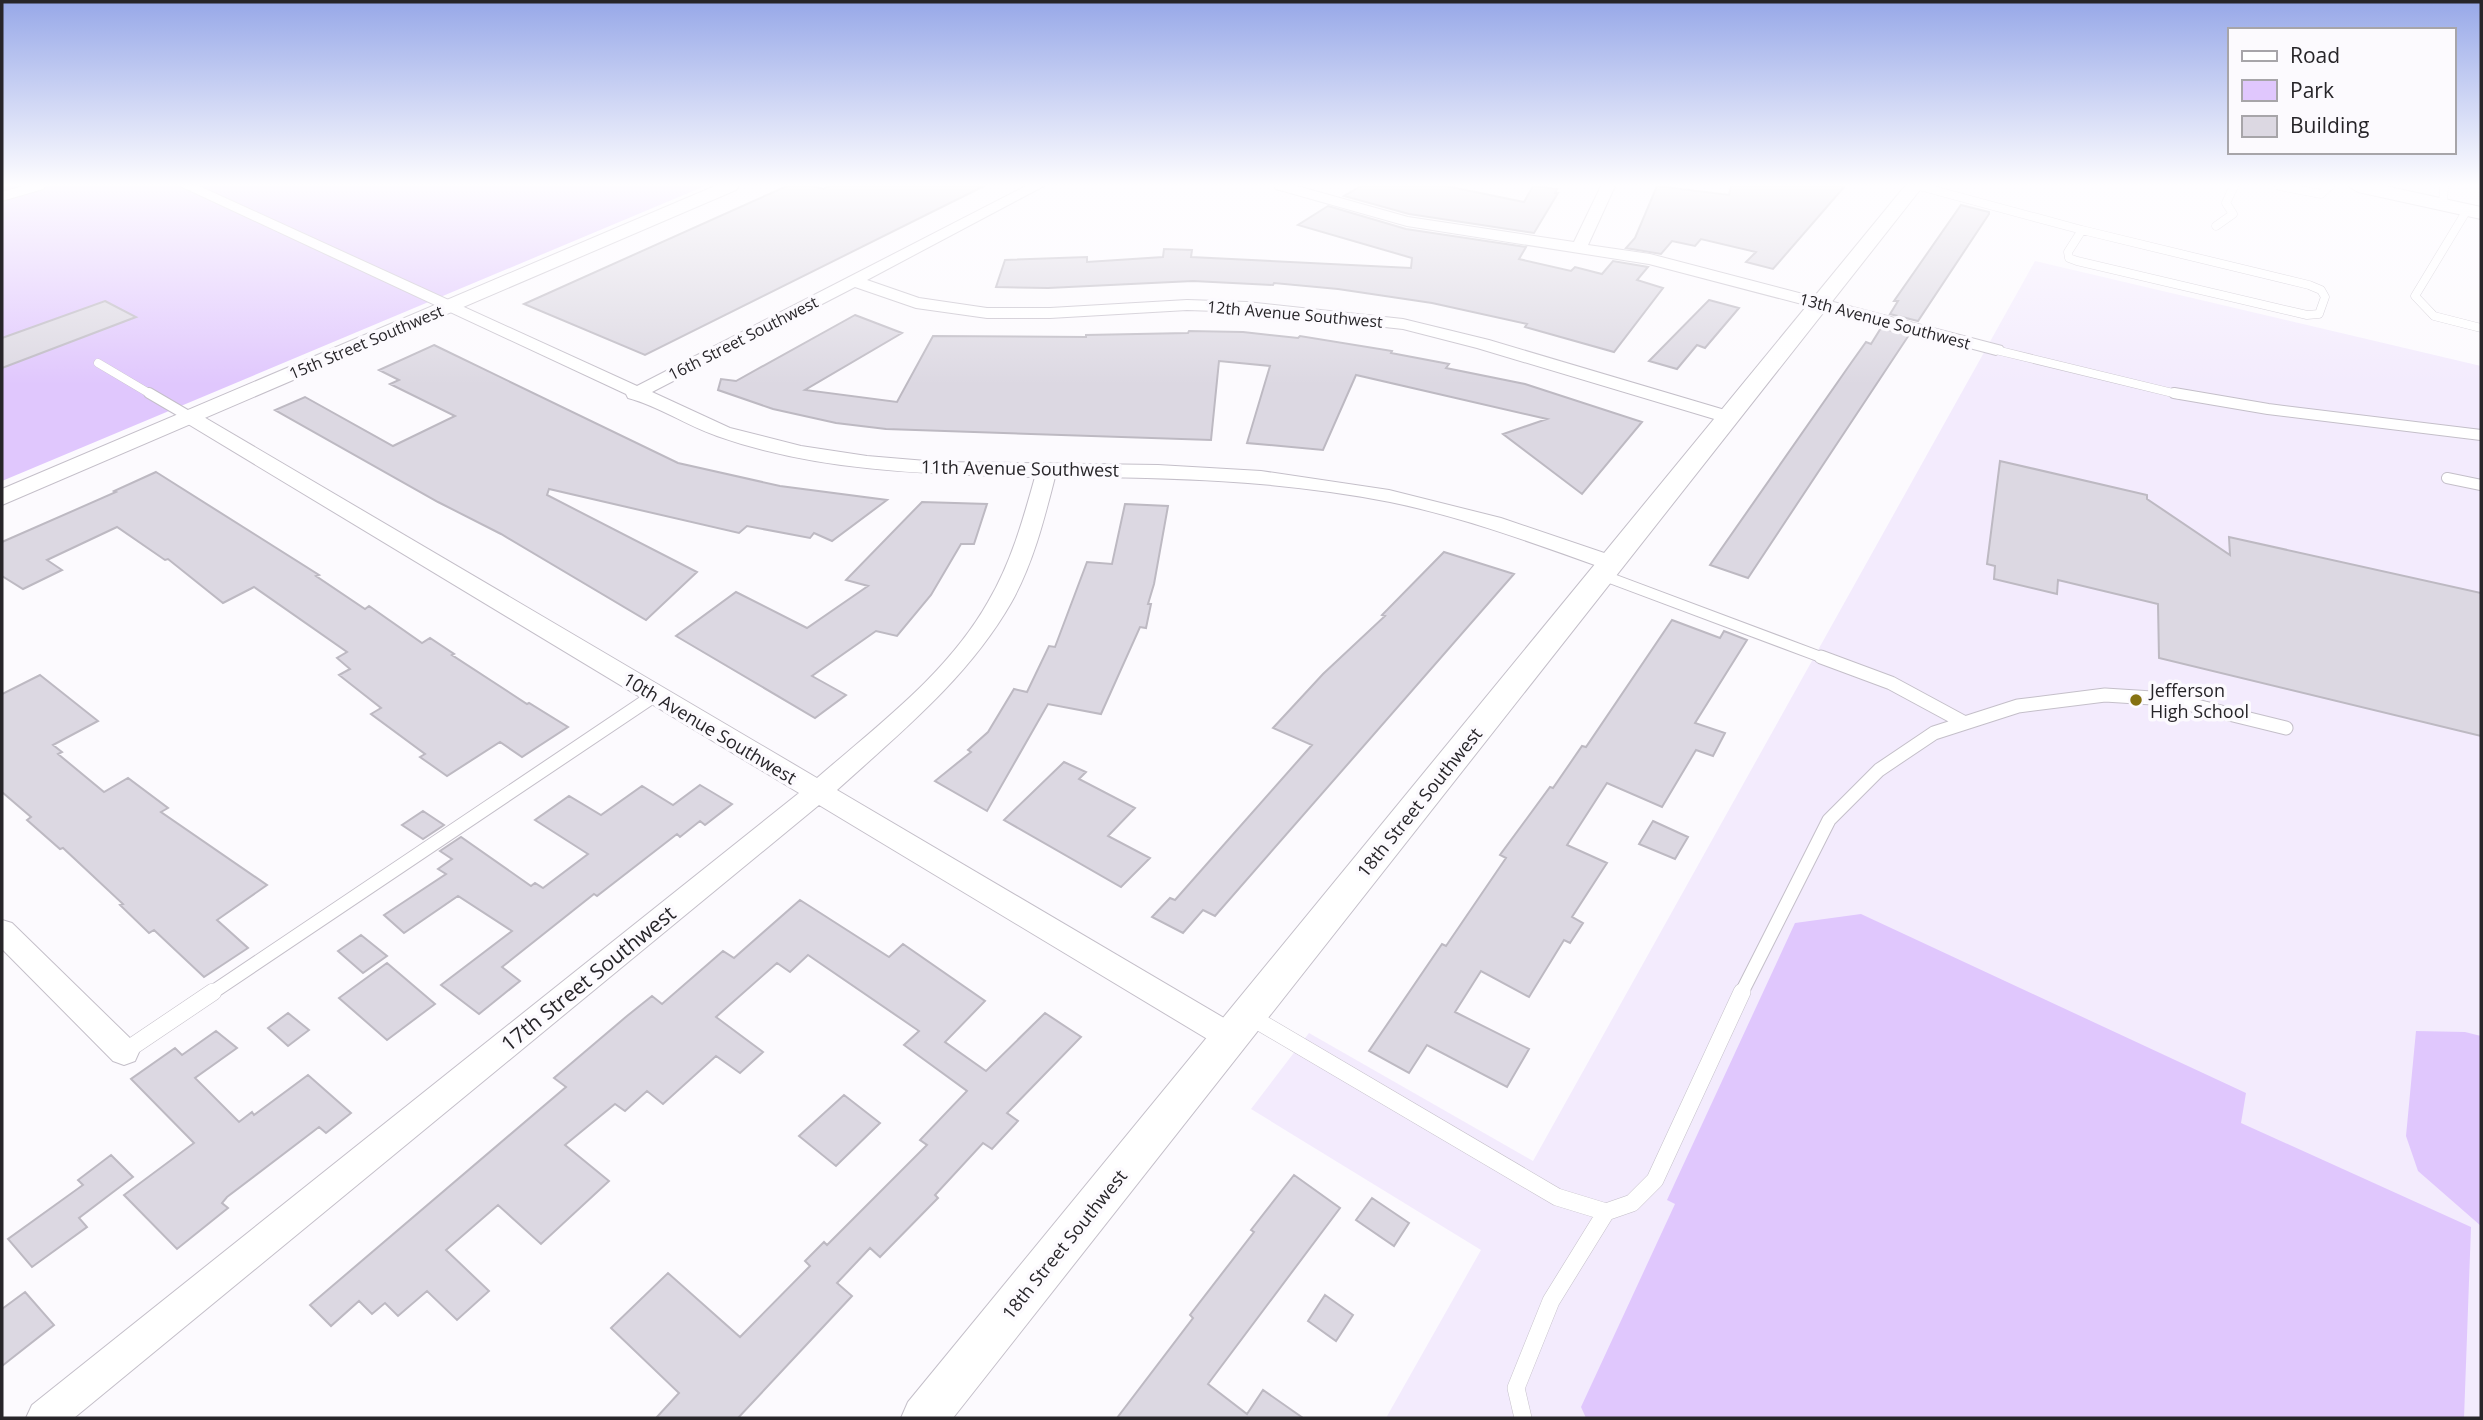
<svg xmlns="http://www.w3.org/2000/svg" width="2483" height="1420" font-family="'Open Sans',sans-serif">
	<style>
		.built { fill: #f3ebfd }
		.green { fill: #e0c7fd }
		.building { fill: #dcd8e2; stroke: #bdb9c2; stroke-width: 2 }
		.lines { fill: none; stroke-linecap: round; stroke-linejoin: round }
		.service-far3-casing { stroke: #c4bfc9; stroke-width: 9 }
		.service-far2-casing { stroke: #c4bfc9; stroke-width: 12 }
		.service-far1-casing { stroke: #c4bfc9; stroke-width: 15 }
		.service-casing { stroke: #c4bfc9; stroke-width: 18 }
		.minor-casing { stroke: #c4bfc9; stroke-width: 2 }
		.tertiary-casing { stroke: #c4bfc9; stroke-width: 2 }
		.secondary-casing { stroke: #c4bfc9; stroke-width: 2 }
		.service-far3 { stroke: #fff; stroke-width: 8 }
		.service-far2 { stroke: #fff; stroke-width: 10 }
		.service-far1 { stroke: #fff; stroke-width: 13 }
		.service { stroke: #fff; stroke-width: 17 }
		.minor { fill: #fff; fill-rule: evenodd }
		.tertiary { fill: #fff; fill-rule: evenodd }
		.secondary { fill: #fff; fill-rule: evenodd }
		.poi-dot { fill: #857111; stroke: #fcfafe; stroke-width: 2.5 }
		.labels { text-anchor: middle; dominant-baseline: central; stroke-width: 7; stroke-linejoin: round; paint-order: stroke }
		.far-street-label { font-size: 16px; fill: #272529; stroke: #fcfafe }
		.street-label { font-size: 18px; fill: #272529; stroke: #fcfafe }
		.poi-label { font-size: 18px; fill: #272529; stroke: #fcfafe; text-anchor: start }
		.near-street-label { font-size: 21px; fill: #272529; stroke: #fcfafe }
	</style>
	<rect width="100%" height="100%" fill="#fcfafe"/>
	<path class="built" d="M2035 261 2481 366V1418H1386L1481 1250 1251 1109 1309 1033 1533 1161Z"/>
	<path class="green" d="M2 186H705L2 481Z
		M1861 914 2246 1093 2241 1123 2471 1227 2464 1418H1586L1581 1407 1675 1204 1667 1200 1795 923Z
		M2416 1031 2465 1032 2481 1036V1226L2418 1171 2406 1136Z"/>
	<path class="building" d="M787 186H812L823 189 830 186H984L645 355 524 304Z
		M1361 186H1446L1524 202 1533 186 1557 189 1555 193H1558L1534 233 1409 214 1344 196Z
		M1657 186 1729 195 1731 186H1845L1773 269 1746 262 1756 252 1701 239 1695 246 1672 241 1661 254 1626 248 1635 238Z
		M1961 205 1989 212V214L1918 321 1890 314 1898 301H1894Z
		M1328 206 1406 229 1526 247 1519 259 1571 271 1575 267 1602 274 1613 261 1648 267 1637 280 1663 288 1614 352 1525 327 1527 324 1432 303 1338 289 1274 283 1273 285 1193 281 1048 288 996 287 1005 260 1087 257V262L1163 257 1164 249 1192 250 1191 257 1411 268 1412 258 1298 225Z
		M1709 300 1739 308 1705 348 1697 345 1677 369 1649 361Z
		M105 301 136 317 2 368V338Z
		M855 315 902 333 805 390 897 402 933 336 1086 337V335L1188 333 1189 331 1243 332 1298 338 1300 336 1392 351 1391 353 1449 364 1446 368 1525 384 1642 422 1582 494 1503 434 1547 419 1356 375 1323 450 1247 443 1270 366 1219 361 1211 440 886 429 836 423 773 409 718 390 721 379 736 381Z
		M1881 328 1909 335 1748 578 1710 565 1851 363 1866 342 1871 344Z
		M434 345 678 463 780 486 887 500 832 541 814 533 810 538 747 526 739 533 549 489 547 495 697 572 646 620 501 534 438 502 275 410 305 397 393 446 455 416 390 384 399 380 379 370Z
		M2000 461 2147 495V499L2230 555 2229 537 2481 593V736L2159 658 2158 604 2058 580 2057 594 1994 579 1995 566 1987 564Z
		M156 472 319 575 316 576 365 609 369 606 422 643 430 638 454 654 452 655 527 704 529 703 568 727 522 757 500 742 447 776 420 757 425 754 371 714 381 708 339 675 350 669 337 658 347 652 254 587 223 603 168 559 165 560 117 527 47 560 62 570 23 589 2 576V542L116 492 114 491Z
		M922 502 987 504 974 544H961L931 595 897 636 876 631 812 676 846 695 815 718 676 636 736 592 807 628 868 586 846 580Z
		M1125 504 1168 506 1154 584 1148 604H1151L1146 628 1140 627 1101 714 1048 704 987 811 935 781 971 752 968 750 988 732 1014 689 1027 692 1049 646 1055 647 1087 562 1112 564Z
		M1444 552 1514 574 1215 916 1203 910 1183 933 1152 917 1170 898 1175 900 1312 745 1273 728 1323 674 1385 616 1382 615Z
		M1672 620 1720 638 1724 631 1747 640 1695 723 1725 733 1713 756 1696 750 1662 807 1607 783 1567 845 1607 863 1572 917 1583 923 1570 943 1564 940 1529 997 1481 971 1455 1012 1529 1049 1507 1087 1427 1045 1409 1073 1369 1051 1442 944 1446 946 1506 858 1500 855 1550 787 1553 788 1582 746 1586 747Z
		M40 675 98 721 53 745 62 752 58 754 104 792 128 778 168 808 161 812 267 885 217 920 248 948 204 977 154 930 149 933 120 905 123 904 63 848 60 849 27 820 31 817 2 792V694Z
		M1064 762 1086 772 1079 779 1135 808 1108 836 1150 858 1121 887 1004 820Z
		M700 785 732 804 705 825 700 821 680 837 677 834 597 896 594 894 502 967 520 981 479 1014 441 985 512 931 458 896 404 933 384 915 446 874 438 869 452 859 440 851 461 837 531 886 535 883 543 888 588 854 535 820 569 796 601 815 642 786 673 805Z
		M423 811 444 825 423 839 402 825Z
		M1653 821 1688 837 1675 859 1639 844Z
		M800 900 889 957 903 944 985 1001 945 1042 986 1071 1045 1013 1081 1037 1007 1113 1018 1121 992 1149 983 1143 935 1195 938 1198 880 1257 870 1248 837 1283 852 1296 738 1418H656L679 1393 611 1328 668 1273 740 1337 810 1266 805 1261 824 1242 827 1245 927 1145 920 1140 967 1091 904 1045 919 1031 808 955 790 972 777 963 716 1017 763 1052 740 1073 716 1056 663 1104 647 1091 625 1111 615 1104 565 1145 609 1181 541 1244 498 1205 446 1250 489 1291 457 1320 427 1291 398 1316 385 1303 372 1314 359 1301 331 1326 310 1305 566 1087 554 1078 627 1016 652 996 662 1004 723 951 734 958Z
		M361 935 387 956 363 973 338 951Z
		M387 963 435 1004 387 1040 339 998Z
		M288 1013 309 1030 288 1046 268 1028Z
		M216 1031 237 1048 195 1078 239 1122 252 1112 254 1115 308 1075 351 1113 326 1133 319 1127 227 1197 222 1203 228 1208 177 1249 124 1195 194 1143 131 1079 175 1048 182 1055Z
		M844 1095 880 1123 836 1166 799 1136Z
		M111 1155 133 1177 79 1218 87 1227 32 1267 8 1239 83 1185 78 1180Z
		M1294 1175 1340 1208 1208 1384 1247 1414 1263 1390 1303 1418H1117L1193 1318 1190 1315 1254 1232 1251 1230Z
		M1372 1198 1409 1223 1394 1246 1356 1220Z
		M25 1292 54 1325 2 1366V1309Z
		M1325 1295 1353 1315 1336 1341 1308 1321Z"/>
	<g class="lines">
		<g class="service-far3-casing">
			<path id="service-far3" d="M1919 186 2082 230
				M2279 186 2321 194 2330 186
				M2443 205 2444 186
				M2467 210 2415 296 2434 316 2481 328
				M2216 226 2233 214 2226 203 2234 186
				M2082 230 2309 285 2321 290 2325 297 2319 314 2307 315 2077 261 2069 258 2068 252Z
				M1996 350 2181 395
				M98 363 152 395"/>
		</g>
		<g class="service-far2-casing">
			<path id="service-far2" d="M149 393 190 417
				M2174 393 2268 409 2481 435
				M2447 478 2481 485
				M1602 575 1826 659"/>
		</g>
		<g class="service-far1-casing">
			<path id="service-far1" d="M1821 657 1891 683 1965 723
				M210 994 655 695
				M1741 994 1829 820 1879 770 1934 733 2018 706 2105 695 2168 699 2286 728"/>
		</g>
		<g class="service-casing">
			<path id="service" d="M1251 1017 1557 1197 1606 1212
				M124 1052 213 992
				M1523 1418 1516 1388 1551 1301 1606 1212 1632 1203 1655 1180 1742 992"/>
		</g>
		<g class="minor-casing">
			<path id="minor" d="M23 186H45L43 189 2 201V192Z
				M180 186H199L637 386 1026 186H1044L867 280 919 298 987 308H1050L1187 300 1247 302 1403 319 1489 340 1735 413 1737 417 1728 423 1721 421 1477 348 1403 329 1247 312 1187 310 1050 318H987L916 308 855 287 652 392 730 428 801 446 867 456 938 462 1158 465 1261 471 1389 490 1501 518 1619 558 1622 563 1619 568H1603C1533 543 1463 517 1390 502 1279 480 1167 477 1055 477 1044 520 1033 564 1011 603 968 678 900 733 837 790L1241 1028 1245 1037 1241 1046 1230 1050 1219 1046 819 805 74 1418H26L32 1405 799 793 183 421 181 417 183 413H197L817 778C878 725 948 673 988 602 1011 563 1023 520 1035 477 929 474 819 472 717 436 687 426 659 406 628 398L626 394Z
				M1274 186H1297L1408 217 1574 242 1601 186H1615L1588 245 1650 254 2002 346 2005 350 1996 355 1649 264 1407 226 1276 189Z
				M2 920 12 923 135 1043 139 1052 135 1061 124 1065 113 1061 2 949Z"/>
		</g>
		<g class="tertiary-casing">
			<path id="tertiary" d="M715 186H739L736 190 2 505V489Z
				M1905 186H1923L953 1418H901L908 1402Z"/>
		</g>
		<g class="secondary-casing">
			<path id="secondary" d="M2348 186H2385L2481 207V219L2358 192Z"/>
		</g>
		<use href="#service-far3" class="service-far3"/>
		<use href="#service-far2" class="service-far2"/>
		<use href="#service-far1" class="service-far1"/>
		<use href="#service" class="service"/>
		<use href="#minor" class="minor"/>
		<use href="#tertiary" class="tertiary"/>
		<use href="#secondary" class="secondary"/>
	</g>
	<linearGradient id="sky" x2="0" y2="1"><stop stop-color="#97a8e8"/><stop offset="0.48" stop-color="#fefdff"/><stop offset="1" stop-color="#fefdff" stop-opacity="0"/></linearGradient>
	<rect width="2483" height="385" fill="url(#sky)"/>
	<circle class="poi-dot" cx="2136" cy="700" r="7"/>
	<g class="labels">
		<g class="far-street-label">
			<text transform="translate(1295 314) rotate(5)">12th Avenue Southwest</text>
			<text transform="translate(1885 321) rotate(15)">13th Avenue Southwest</text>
			<text transform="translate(743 338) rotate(-27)">16th Street Southwest</text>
			<text transform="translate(366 342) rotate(-23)">15th Street Southwest</text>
		</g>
		<g class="street-label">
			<text transform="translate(1020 468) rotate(1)">11th Avenue Southwest</text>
			<text transform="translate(710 728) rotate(31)">10th Avenue Southwest</text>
			<text transform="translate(1419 802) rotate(-51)">18th Street Southwest</text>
			<text transform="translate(1064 1244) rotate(-51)">18th Street Southwest</text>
		</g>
		<g class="poi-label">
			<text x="2150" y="690">Jefferson<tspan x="2150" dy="21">High School</tspan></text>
		</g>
		<g class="near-street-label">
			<text transform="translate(588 978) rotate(-39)">17th Street Southwest</text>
		</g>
	</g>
	<rect width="2483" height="1420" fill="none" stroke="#272529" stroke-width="7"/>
	<rect x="2228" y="28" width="228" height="126" fill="#fcfafe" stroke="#a7a5a9" stroke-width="2"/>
	<rect x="2242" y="51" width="35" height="10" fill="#ffffff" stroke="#a7a5a9" stroke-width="2"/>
	<text x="2290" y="63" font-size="21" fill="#272529">Road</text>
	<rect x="2242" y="80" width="35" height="21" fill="#e0c7fd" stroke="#a7a5a9" stroke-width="2"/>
	<text x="2290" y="98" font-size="21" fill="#272529">Park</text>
	<rect x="2242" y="116" width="35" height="21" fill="#dcd8e2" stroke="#a7a5a9" stroke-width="2"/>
	<text x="2290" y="133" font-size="21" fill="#272529">Building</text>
</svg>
